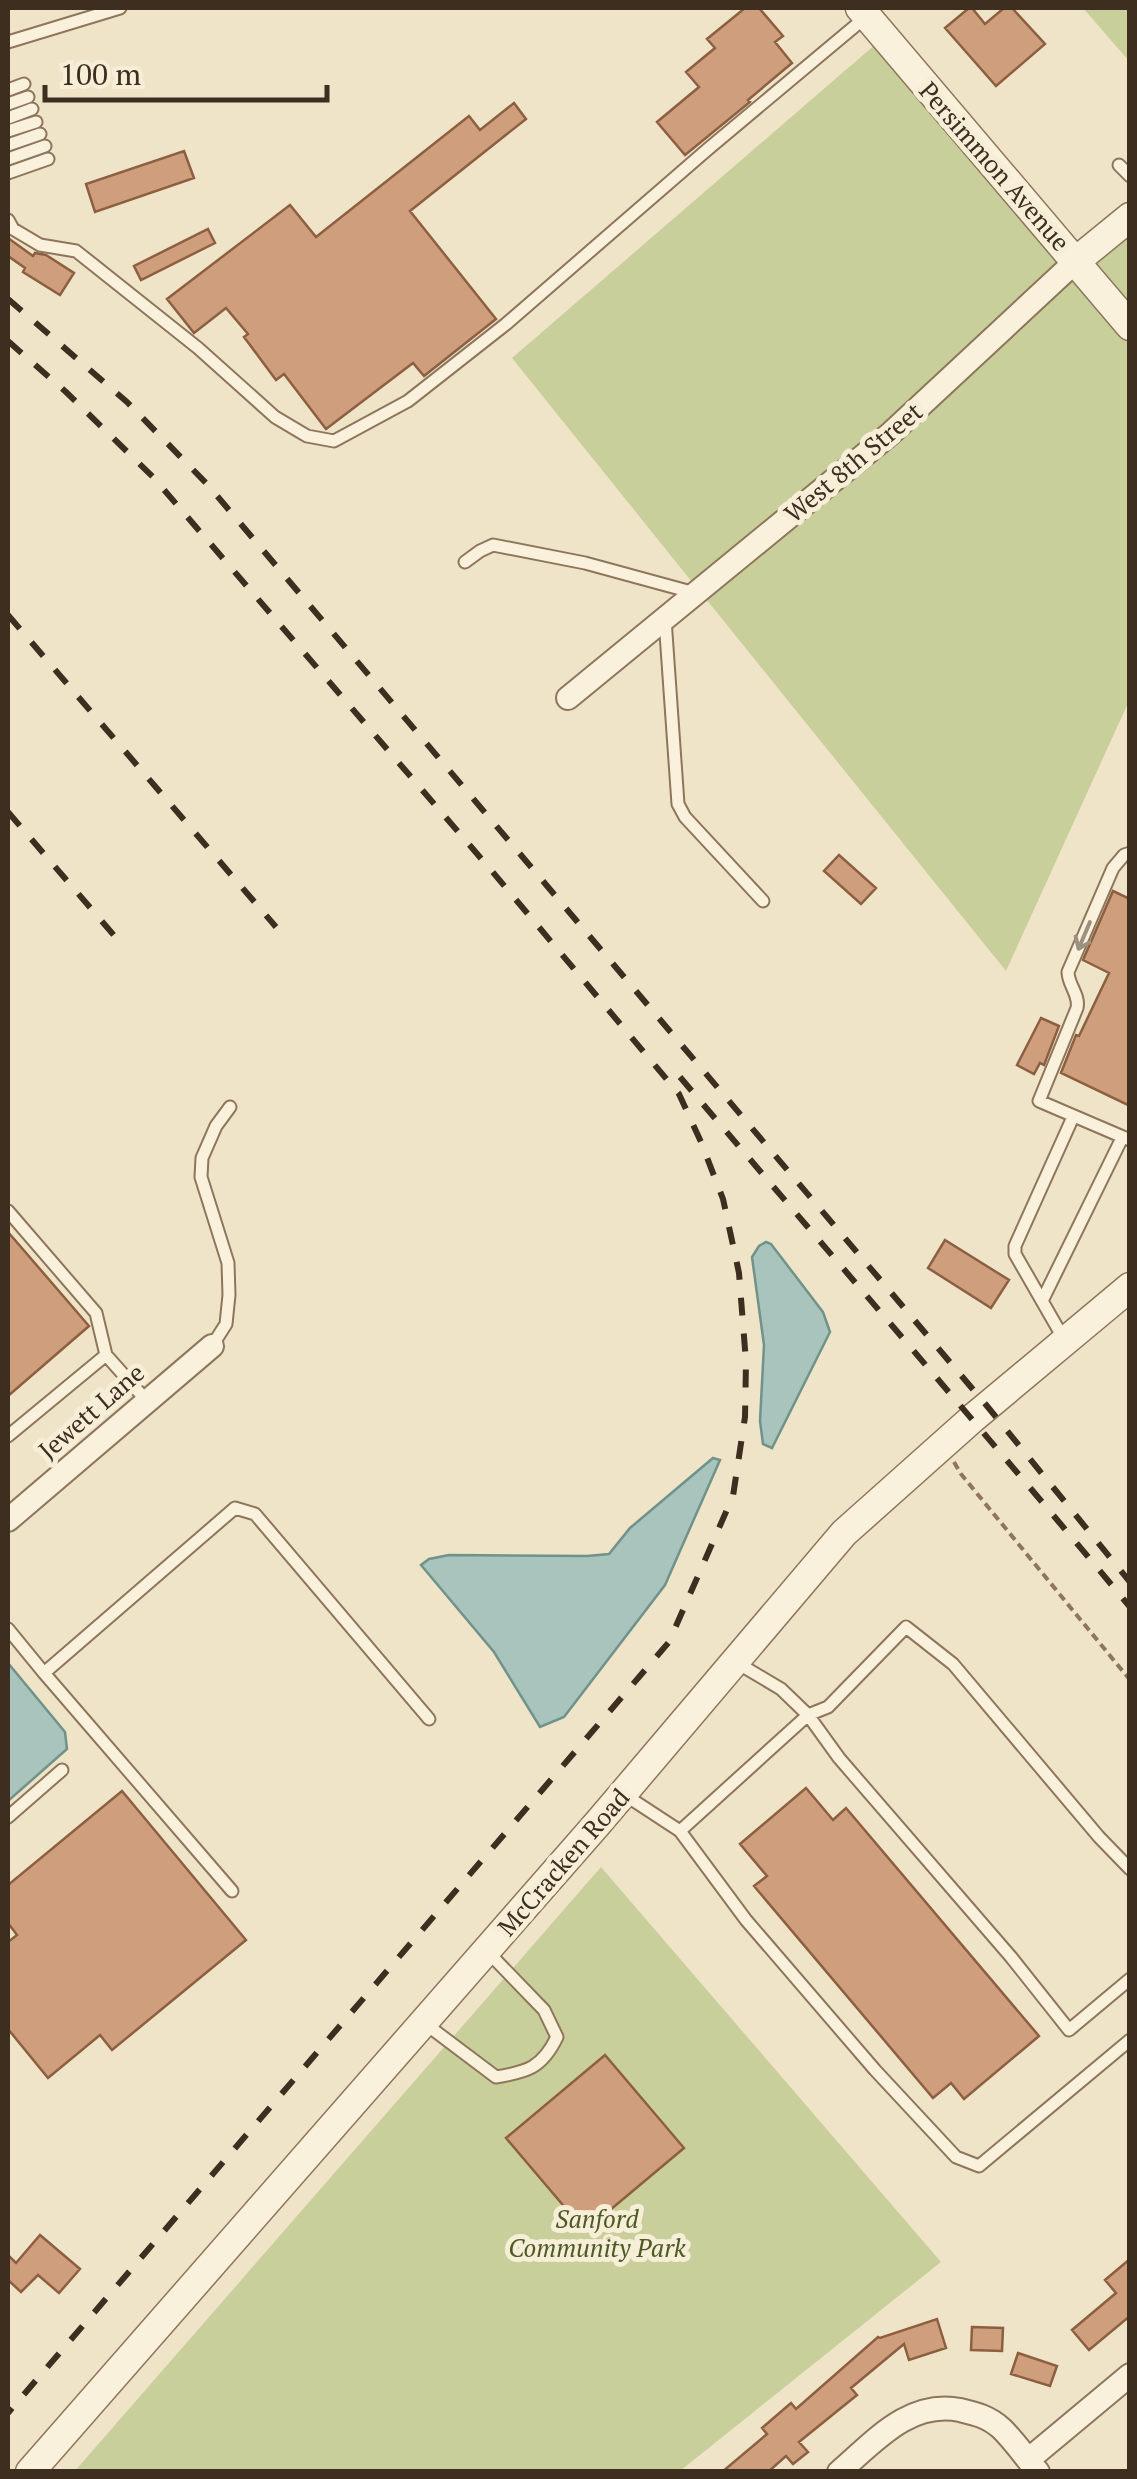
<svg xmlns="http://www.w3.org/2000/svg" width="1137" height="2479" font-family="'PT Serif',serif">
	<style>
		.green { fill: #c9cf9b }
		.water { fill: #a9c4bc; stroke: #6f938a; stroke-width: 2.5 }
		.building { fill: #cf9f7d; stroke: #8d5f41; stroke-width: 2.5 }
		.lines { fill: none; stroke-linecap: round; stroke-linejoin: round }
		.service-casing { stroke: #8d765c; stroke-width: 15 }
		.minor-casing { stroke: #8d765c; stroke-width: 26 }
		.tertiary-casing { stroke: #8d765c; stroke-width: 31 }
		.path { stroke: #8d765c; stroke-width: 4; stroke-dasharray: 8 5; stroke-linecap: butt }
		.service { stroke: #faf1dc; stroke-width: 11 }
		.minor { stroke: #faf1dc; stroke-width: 22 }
		.tertiary { stroke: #faf1dc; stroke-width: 28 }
		.rail { stroke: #3d2e20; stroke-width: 6; stroke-dasharray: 18 18; stroke-linecap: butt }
		.oneway { stroke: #9c907e }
		.labels { text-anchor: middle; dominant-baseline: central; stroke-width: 10; stroke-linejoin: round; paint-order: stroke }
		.street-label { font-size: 25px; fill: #3d2e20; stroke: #f7eed8 }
		.park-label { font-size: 25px; font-style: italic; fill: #4d5a26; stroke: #f7eed8 }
	</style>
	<rect width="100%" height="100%" fill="#f0e4c8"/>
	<path class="green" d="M1083 8H1129V61Z
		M877 43 1062 259 883 426 692 582 512 358Z
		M1129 231V310L1091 263Z
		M1076 276 1129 341V701L1006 971 706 599Z
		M601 1867 941 2262 680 2471 74 2472Z"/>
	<path class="water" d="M766 1242 771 1244 823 1312 830 1332 772 1448 763 1444 760 1421 764 1345 752 1257 759 1246Z
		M713 1458 720 1460 665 1585 564 1717 540 1727 494 1652 421 1565 429 1559 449 1555 587 1556 609 1554 630 1528Z
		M8 1663 65 1732 67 1749 8 1801Z"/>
	<path class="building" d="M745 8H759L783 36 775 42 792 63 748 100 750 102 685 155 657 122 699 87 686 72 715 48 707 39Z
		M969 8H972L985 24 1004 8H1012L1045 44 996 86 945 28Z
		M514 103 526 119 410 211 496 319 424 376 413 363 326 429 284 374 276 380 244 337 248 334 226 308 194 333 167 299 290 205 316 237 469 116 480 130Z
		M184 151 194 178 95 212 86 184Z
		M208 229 215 243 141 280 134 266Z
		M8 238 33 256 35 253 46 255 74 273 60 295 23 272 25 268 8 256Z
		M839 855 876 888 861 904 824 871Z
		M1113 891 1130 899V1106L1061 1073 1076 1035 1079 1036 1109 973 1083 960Z
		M1041 1018 1059 1026 1044 1065 1040 1063 1034 1074 1017 1065Z
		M8 1232 89 1326 8 1396Z
		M945 1240 1009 1280 991 1308 928 1268Z
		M806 1788 833 1820 846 1808 1039 2036 964 2099 951 2083 933 2098 754 1886 767 1876 740 1844Z
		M122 1791 246 1940 112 2050 100 2035 48 2078 8 2029V1942L17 1935 8 1923V1885Z
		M605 2055 684 2148 585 2231 506 2138Z
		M40 2235 80 2269 59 2293 38 2275 21 2292 8 2280V2255L16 2263Z
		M1130 2259V2316L1089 2350 1072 2330 1116 2293 1105 2280Z
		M937 2319 946 2348 909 2360 904 2344 851 2388 857 2395 799 2442 808 2452 793 2464 786 2456 768 2472H722L767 2434 762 2428 791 2403 796 2409 878 2337 880 2338Z
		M972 2327 1003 2328 1002 2351 971 2350Z
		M1018 2353 1057 2366 1050 2386 1011 2374Z"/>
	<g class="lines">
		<g class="service-casing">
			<path id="service" d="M8 42 120 8
				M8 90 24 84
				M8 104 28 97
				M8 118 32 109
				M8 131 36 122
				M8 145 40 134
				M8 159 45 146
				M1119 165 1130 176
				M8 173 48 159
				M8 220 13 229 40 245 76 251 198 348 275 417 307 436 334 441 408 401 506 324 708 149 867 16
				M465 562 480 551 493 545 585 563 695 593
				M665 619 678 804 685 817 763 901
				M1130 853 1124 855 1113 868 1068 972C1068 985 1080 995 1077 1008L1039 1101 1130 1140
				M8 1211 96 1313 106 1355 146 1400
				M1042 1301 1122 1138
				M1065 1341 1015 1254V1246L1073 1117
				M212 1346 226 1324 229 1295 228 1263 201 1177 202 1158 216 1126 230 1107
				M8 1436 106 1355
				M8 1629 44 1673 235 1508 255 1514 429 1719
				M734 1661 781 1689 808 1715 828 1707 906 1627 953 1664 1099 1837 1130 1869
				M44 1673 232 1891
				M622 1793 680 1831 746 1920 875 2070 956 2157 979 2166 1130 2040
				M8 1817 62 1770
				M680 1831 808 1715 839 1758 1011 1957 1069 2030 1130 1979
				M423 2022 496 2077C527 2072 542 2068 557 2037L544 2010 487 1951"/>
		</g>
		<g class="minor-casing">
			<path id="minor" d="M568 698 890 434 1076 261
				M8 1520 212 1346
				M1028 2460 1130 2375
				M839 2472C874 2442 909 2400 960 2410 977 2414 989 2417 1002 2429 1015 2442 1026 2458 1038 2472"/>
		</g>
		<g class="tertiary-casing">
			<path id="tertiary" d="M860 8 1130 326
				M1076 261 1130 217
				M30 2472 598 1823 844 1533 973 1418 1130 1287"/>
		</g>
		<path class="path" d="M954 1462 961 1474 1130 1680"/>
		<use href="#service" class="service"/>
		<use href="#minor" class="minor"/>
		<use href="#tertiary" class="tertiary"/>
		<path class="rail" d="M8 299 127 402 207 484 987 1406 1130 1582
			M8 341 66 392 153 477 491 870 679 1094 701 1142 723 1199 739 1273 746 1362 745 1417 733 1496 669 1642 8 2413
			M8 615 276 927
			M8 812 124 947
			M680 1077C830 1254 982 1429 1130 1607"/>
	</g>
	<defs><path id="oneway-shaft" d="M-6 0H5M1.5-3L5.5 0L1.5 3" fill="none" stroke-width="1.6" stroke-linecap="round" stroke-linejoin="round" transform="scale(2.5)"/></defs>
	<use class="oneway" href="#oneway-shaft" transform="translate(1084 936) rotate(113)"/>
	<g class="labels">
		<g class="street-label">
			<text transform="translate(995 166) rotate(49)">Persimmon Avenue</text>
			<text transform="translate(853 462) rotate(-40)">West 8th Street</text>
			<text transform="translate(91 1411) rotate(-41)">Jewett Lane</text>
			<text transform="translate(563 1862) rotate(-49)">McCracken Road</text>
		</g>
		<g class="park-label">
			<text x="597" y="2218">Sanford<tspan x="597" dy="29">Community Park</tspan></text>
		</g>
	</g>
	<rect width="1137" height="2479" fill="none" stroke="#3d2e20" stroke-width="20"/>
	<path d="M45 85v15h282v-15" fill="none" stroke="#3d2e20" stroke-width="5"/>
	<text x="60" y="85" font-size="30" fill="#3d2e20" stroke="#f7eed8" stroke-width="8" paint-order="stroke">100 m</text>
</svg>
